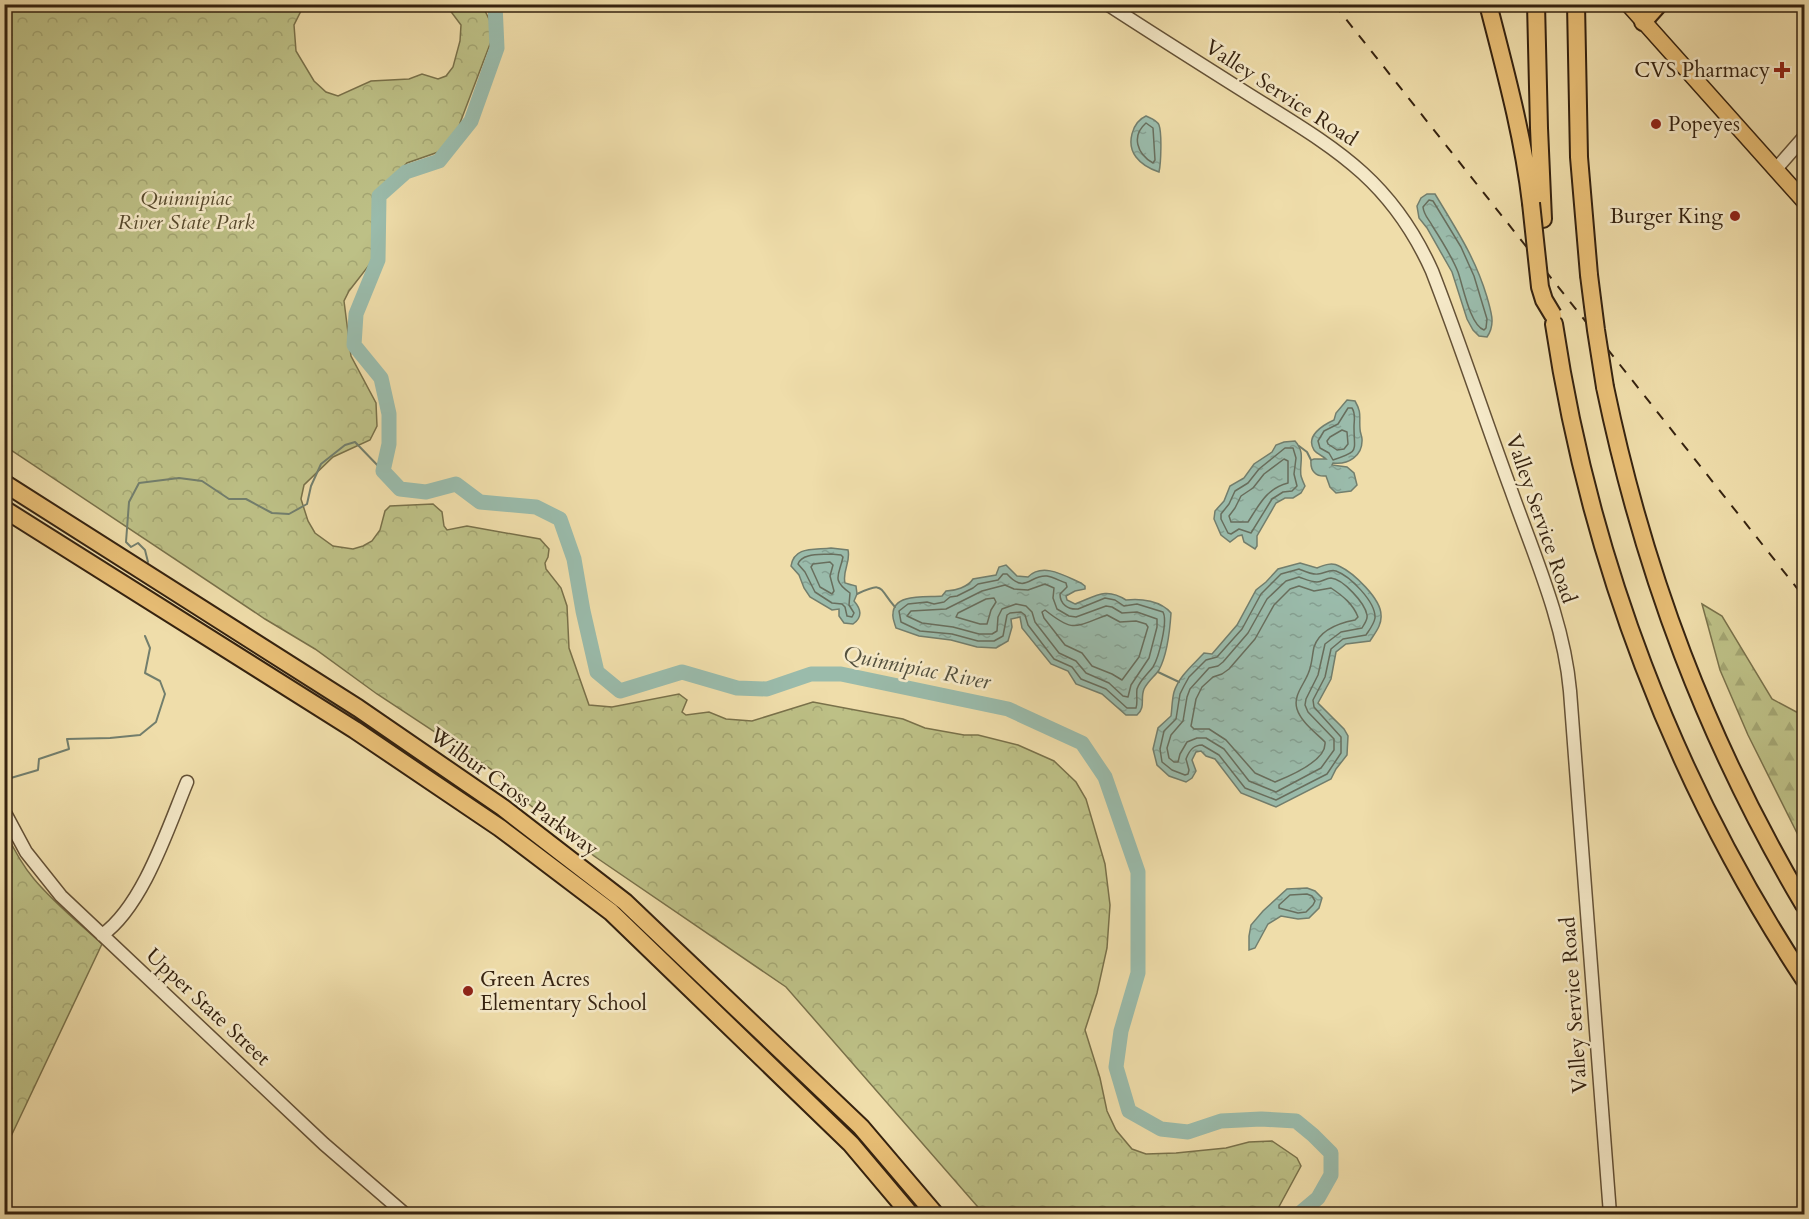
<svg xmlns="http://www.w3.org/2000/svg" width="1809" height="1219" font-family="Cardo,serif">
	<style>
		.forest { fill: url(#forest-firs); stroke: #79714a; stroke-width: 1.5 }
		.park { fill: url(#park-crowns); stroke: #79714a; stroke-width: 1.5 }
		.water { fill: url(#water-ripples); stroke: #727e6d; stroke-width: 1.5 }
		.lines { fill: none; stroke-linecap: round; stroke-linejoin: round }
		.shore { stroke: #686e5d; stroke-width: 1.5 }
		.stream { stroke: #727e6d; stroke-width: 2 }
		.river { stroke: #9abbab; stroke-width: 15 }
		.minor-casing { stroke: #645136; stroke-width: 15 }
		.major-casing { stroke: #35220f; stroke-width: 18 }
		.highway-casing { stroke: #35220f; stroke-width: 20 }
		.minor { stroke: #f5e9c8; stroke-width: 12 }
		.major { stroke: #e8be75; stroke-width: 15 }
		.highway { stroke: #e8be75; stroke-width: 16 }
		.rail { stroke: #35220f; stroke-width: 2; stroke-dasharray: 10 10; stroke-linecap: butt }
		.highway-bridge-casing { stroke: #35220f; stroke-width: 20; stroke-linecap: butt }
		.highway-bridge { stroke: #e8be75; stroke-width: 16 }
		.poi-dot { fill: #8f2418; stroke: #f5e9c8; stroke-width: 2 }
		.labels { text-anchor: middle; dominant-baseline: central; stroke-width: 5; stroke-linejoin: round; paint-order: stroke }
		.poi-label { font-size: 21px; fill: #35220f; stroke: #f5e9c8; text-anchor: end }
		.street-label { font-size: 21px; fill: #35220f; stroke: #f5e9c8 }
		.park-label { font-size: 21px; font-style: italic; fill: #574a2d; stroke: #f5e9c8 }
		.water-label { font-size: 22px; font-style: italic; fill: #53503e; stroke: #f5e9c8 }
	</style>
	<defs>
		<pattern id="forest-firs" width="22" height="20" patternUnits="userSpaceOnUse" patternTransform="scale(1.5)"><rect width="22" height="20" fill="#bdc086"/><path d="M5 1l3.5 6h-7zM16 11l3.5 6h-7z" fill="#a3a572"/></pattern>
		<pattern id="park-crowns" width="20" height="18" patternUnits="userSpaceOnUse" patternTransform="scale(1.5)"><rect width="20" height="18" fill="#bdc086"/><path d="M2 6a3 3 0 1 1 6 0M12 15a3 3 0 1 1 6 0" fill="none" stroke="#a3a572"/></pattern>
		<pattern id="water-ripples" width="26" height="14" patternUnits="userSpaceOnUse" patternTransform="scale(1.5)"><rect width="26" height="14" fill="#9abbab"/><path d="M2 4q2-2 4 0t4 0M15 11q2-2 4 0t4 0" fill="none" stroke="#85a092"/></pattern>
	</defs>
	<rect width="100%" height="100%" fill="#efddaa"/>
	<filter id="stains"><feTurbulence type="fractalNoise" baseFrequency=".00333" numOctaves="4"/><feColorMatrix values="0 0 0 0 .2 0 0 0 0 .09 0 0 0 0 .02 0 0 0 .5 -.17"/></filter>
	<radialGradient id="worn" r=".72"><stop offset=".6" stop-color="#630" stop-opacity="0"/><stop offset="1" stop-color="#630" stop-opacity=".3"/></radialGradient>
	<path class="forest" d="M1702 604 1722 616 1772 699 1804 716V847L1748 735 1720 670Z"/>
	<path class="park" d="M4 5H308L301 11 294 25 296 51 314 81 326 92 338 96 371 81 409 79 422 74 438 79 446 76 453 67 460 41 461 25 446 5H482L495 31 460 123 456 139 444 150 407 163 389 182 380 195 376 220 378 242 370 264 349 291 344 301 351 356 376 403 377 426 370 440 333 457 304 485 301 499 308 521 315 533 333 546 353 549 363 546 372 541 380 530 385 511 390 506 433 504 442 512 444 526 447 530 467 526 540 539 549 549 548 557 545 563 546 569 561 588 567 606 569 648 589 705 612 707 679 694 687 700 682 712 686 715 709 712 726 719 752 721 813 702 903 719 925 728 964 735H978L1018 745 1054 761 1076 782 1086 799 1105 864 1110 905 1107 948 1097 993 1085 1030 1100 1078 1107 1111 1116 1130 1132 1149 1146 1154 1176 1153 1226 1148 1249 1142 1272 1141 1297 1158 1301 1166 1275 1214H984L786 987 594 856 530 805 497 773 377 694 315 649 265 619 5 446Z
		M5 831C13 848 22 865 34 879 54 903 79 923 102 944L5 1149Z"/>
	<path class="water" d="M1146 116C1150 118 1157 120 1159 125 1162 133 1161 163 1159 172 1150 169 1142 165 1136 157 1126 144 1132 122 1146 116Z
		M1427 194H1435C1456 229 1475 257 1487 297 1491 312 1496 324 1487 337L1479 336 1473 330 1467 319 1452 272 1427 228 1419 218 1417 206 1421 198Z
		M1347 400 1355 401C1362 413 1359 416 1360 429 1360 433 1362 436 1362 439 1363 456 1348 465 1333 463L1332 465 1347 467 1354 473 1357 485 1351 491 1336 493 1330 487 1326 476C1316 477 1310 471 1311 460L1314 459H1326C1323 456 1317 454 1314 450 1305 436 1323 425 1334 420L1336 413Z
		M1284 442 1295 441C1306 453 1299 463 1301 476 1302 479 1303 482 1305 486L1301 493 1293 498H1285L1276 503 1257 536V546L1255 549 1244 542 1242 535 1238 536 1230 542 1221 535 1214 519 1215 511 1224 501 1230 486 1244 478 1254 464 1272 452 1276 445Z
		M831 548 848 550C851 562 842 571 845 583L856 586 857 594 854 601C861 609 863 617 853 624L844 623 839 616V609L832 610 810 597 804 588 799 575 791 566C794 546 814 550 831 548Z
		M1300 563 1317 568C1324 565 1332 562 1339 566 1354 573 1381 599 1381 615 1382 625 1375 633 1370 641L1346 644 1336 652 1331 679 1318 703 1344 729 1348 736 1347 755 1336 769 1331 779 1276 807 1241 793 1215 759 1206 756 1201 751 1196 752 1192 760 1196 771 1192 778 1186 782 1169 776 1157 765 1153 749 1158 728 1171 716C1172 709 1172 699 1174 692 1179 676 1193 665 1204 653L1212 654 1237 625 1256 590 1266 582 1278 569Z
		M1006 565 1017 576 1028 577C1043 562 1065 576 1081 583L1085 586V589L1075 591 1066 596 1067 600 1075 604C1096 596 1106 587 1126 600 1141 598 1161 601 1171 613 1170 629 1167 655 1159 670 1155 676 1148 681 1144 689 1140 699 1146 707 1137 715H1126L1102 694 1076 684 1068 671 1051 664 1022 628 1020 617 1011 619 1012 627 1008 641 996 648 977 647 951 640 919 636 896 628C895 624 892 618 893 614 893 592 930 598 942 596L946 591C955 591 968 587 973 579L996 575 999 567Z
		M1307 888 1315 891 1322 898 1319 908 1309 918 1298 919 1281 916 1268 924 1255 948 1249 950V936L1251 925 1263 911 1287 889Z"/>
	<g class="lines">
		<path class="shore" d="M1146 123 1153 128 1155 160 1153 163C1137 154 1131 136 1146 123Z
			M1429 200 1433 201 1461 247 1474 276 1487 319 1486 328 1484 330C1470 325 1463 286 1458 272 1452 257 1442 241 1433 227 1429 219 1424 216 1423 207Z
			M1348 408H1352C1356 414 1354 420 1354 427 1354 452 1360 451 1333 460L1329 453 1320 448 1318 441 1324 431 1338 424Z
			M1342 430 1347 432 1348 444 1344 449 1337 450 1328 444 1327 441 1330 437Z
			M1285 448H1293L1296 458 1294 474 1297 486 1292 491 1283 492 1272 499 1251 533 1239 529 1231 534 1228 533 1221 519V514L1229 504 1235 491 1248 483 1259 469Z
			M1284 459 1288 461V483C1267 488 1259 505 1248 522H1231L1229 516 1235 508 1241 496 1253 488 1264 474Z
			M831 554 841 555 843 557C839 576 831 579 850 593L849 605 854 613 852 617 847 616 845 607 842 604 832 603 815 592 805 572 798 564C802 553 820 555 831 554Z
			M830 562 833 565 830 576 834 591 832 594 820 587 811 567 813 564Z
			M1299 569C1304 571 1312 575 1318 574 1324 574 1329 569 1336 571 1350 576 1376 602 1375 618 1374 624 1370 629 1366 635L1343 639 1331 649 1325 677 1313 700 1314 707 1341 737V753L1327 774 1276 800 1245 788 1219 755 1202 745C1193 745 1189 751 1186 759L1189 770 1188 774 1185 775 1172 770 1162 762 1160 749 1164 731 1176 719 1180 694 1184 686 1189 677 1206 660 1217 657 1242 629 1261 594 1281 574Z
			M1003 574H1007C1026 595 1030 574 1047 576 1053 577 1060 581 1066 583L1067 587 1060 594C1060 604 1068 610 1078 609L1105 598 1115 600 1124 606 1137 604 1163 612C1168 621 1159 657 1153 667 1148 674 1140 680 1137 689 1136 696 1138 702 1136 708H1127L1106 689 1081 679 1072 667 1054 659 1028 625 1025 615 1021 612 1010 613 1007 615 1003 636 994 641H978L952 634 920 631 901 622 899 611 908 604 927 602 934 604 944 602 950 597 957 596 973 588 978 584 998 580Z
			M1299 577C1305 579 1311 582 1317 582 1322 582 1326 578 1331 578 1343 579 1365 603 1367 615 1368 620 1364 624 1362 628L1341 632 1325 644 1318 675 1306 699 1305 705 1308 712 1334 739V750L1321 768 1276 792 1249 781 1224 749 1206 738H1197L1187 742 1180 754 1178 762H1174L1169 758 1167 748 1171 735 1183 721 1187 697 1190 689 1209 668 1218 666 1223 662 1248 633 1267 599 1286 581Z
			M1045 584 1054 588 1053 598 1057 609 1069 616 1076 617 1106 606 1112 607 1122 613 1137 612 1157 619V627L1149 658 1131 685 1128 697 1123 696 1109 683 1086 673 1076 661 1059 653 1035 622 1032 612 1026 606 1016 604 1002 609 998 617 997 631 992 634H979L953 627 922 623 907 616 911 611 946 609 982 591 1005 585 1014 589 1028 590Z
			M1299 586 1314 591 1331 588C1343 596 1353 604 1358 617L1355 620C1339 623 1320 629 1314 647 1312 656 1312 666 1308 674 1303 686 1293 696 1297 709 1301 722 1316 733 1325 742 1327 760 1290 776 1275 782L1255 773 1226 740 1209 729H1194L1191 726 1196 699 1202 687 1213 677 1222 674 1229 669 1255 639 1274 605 1290 589Z
			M994 598 996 602 991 610 987 624H980L956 617 958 613 986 599Z
			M1045 610C1074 633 1074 627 1107 615L1120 622 1136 621 1146 624 1148 627 1139 657 1122 680 1112 674 1092 666 1082 653 1065 645 1044 618 1042 612Z
			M1307 894 1312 896 1315 901 1313 905 1306 912 1298 913 1279 908V905L1290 895Z"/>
		<path class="stream" d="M1299 446 1307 452 1311 460
			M148 562 145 550 138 543 131 547 126 542 129 502 139 483 179 478 202 481 229 499H246L272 513 289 514 307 504 311 486 321 464 345 445 355 442 383 471
			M857 594C885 581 878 588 895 607
			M1158 672 1179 682
			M4 780 38 770 39 759 69 749 67 739 110 738 140 735 156 722 165 694 160 681 145 673 150 648 145 636"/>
		<path class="river" d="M495 4 497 48 471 121 439 161 406 172 379 196 378 260 356 314 354 345 381 378 389 414V444L383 471 400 489 426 492 456 484 480 502 536 507 560 519 574 559 583 611 597 672 620 691 682 672 737 688 767 689 811 674H841L1008 709 1082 743 1105 777 1138 872V973L1121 1031 1116 1067 1129 1111 1161 1129 1188 1132 1221 1121 1261 1119 1296 1121 1313 1135 1331 1153V1175L1318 1198 1299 1214"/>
		<g class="minor-casing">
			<path id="minor" d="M1107 4C1153 34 1199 63 1245 92 1329 145 1389 175 1432 271 1460 343 1484 417 1511 490 1534 555 1564 622 1570 691L1610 1214
				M1776 169 1804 137
				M4 811 26 852 61 896 324 1144 405 1214
				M102 935C143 906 168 828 187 782"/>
		</g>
		<g class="major-casing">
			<path id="major" d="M1628 4 1804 201"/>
		</g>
		<g class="highway-casing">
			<path id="highway" d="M1488 4C1505 70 1523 135 1531 203
				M1536 4 1539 128 1543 219
				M1576 4 1579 157 1589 275
				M1643 22 1659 4
				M1554 324C1589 558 1674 782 1804 979
				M1605 387C1644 574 1707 741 1804 905
				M4 483 358 708 502 807 625 902 861 1127 935 1214
				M4 509 355 730 500 828 611 912 851 1144 910 1214"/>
		</g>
		<use href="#minor" class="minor"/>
		<use href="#major" class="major"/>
		<use href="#highway" class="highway"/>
		<path class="rail" d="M1334 4 1804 597"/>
		<g class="highway-bridge-casing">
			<path id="highway-bridge" d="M1531 203 1540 287 1544 300 1553 315
				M1589 275 1596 330 1605 387"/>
		</g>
		<use href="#highway-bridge" class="highway-bridge"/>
	</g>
	<g class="poi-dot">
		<path d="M1779 61h6v6h6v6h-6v6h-6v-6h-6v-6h6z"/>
		<circle cx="1656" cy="124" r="6"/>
		<circle cx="1735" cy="216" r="6"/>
		<circle cx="468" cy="991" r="6"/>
	</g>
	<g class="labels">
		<g class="poi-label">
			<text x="1770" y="70">CVS Pharmacy</text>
			<text x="1668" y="124" text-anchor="start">Popeyes</text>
			<text x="1723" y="216">Burger King</text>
			<text x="480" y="979" text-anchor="start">Green Acres<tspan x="480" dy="24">Elementary School</tspan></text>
		</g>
		<g class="street-label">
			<text transform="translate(1281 93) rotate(33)">Valley Service Road</text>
			<text transform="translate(1541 519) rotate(71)">Valley Service Road</text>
			<text transform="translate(514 792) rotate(36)">Wilbur Cross Parkway</text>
			<text transform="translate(1574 1005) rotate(-94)">Valley Service Road</text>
			<text transform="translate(208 1007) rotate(43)">Upper State Street</text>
		</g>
		<g class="park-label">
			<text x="186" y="198">Quinnipiac<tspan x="186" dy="24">River State Park</tspan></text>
		</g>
		<g class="water-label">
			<text transform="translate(917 668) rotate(11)">Quinnipiac River</text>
		</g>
	</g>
	<rect width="1809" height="1219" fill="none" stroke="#efddaa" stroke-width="24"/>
	<rect x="6" y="6" width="1797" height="1207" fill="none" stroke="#35220f" stroke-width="3"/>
	<rect x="12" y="12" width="1785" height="1195" fill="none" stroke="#35220f" stroke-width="1.5"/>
	<rect width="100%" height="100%" filter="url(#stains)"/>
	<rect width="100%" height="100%" fill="url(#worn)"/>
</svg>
